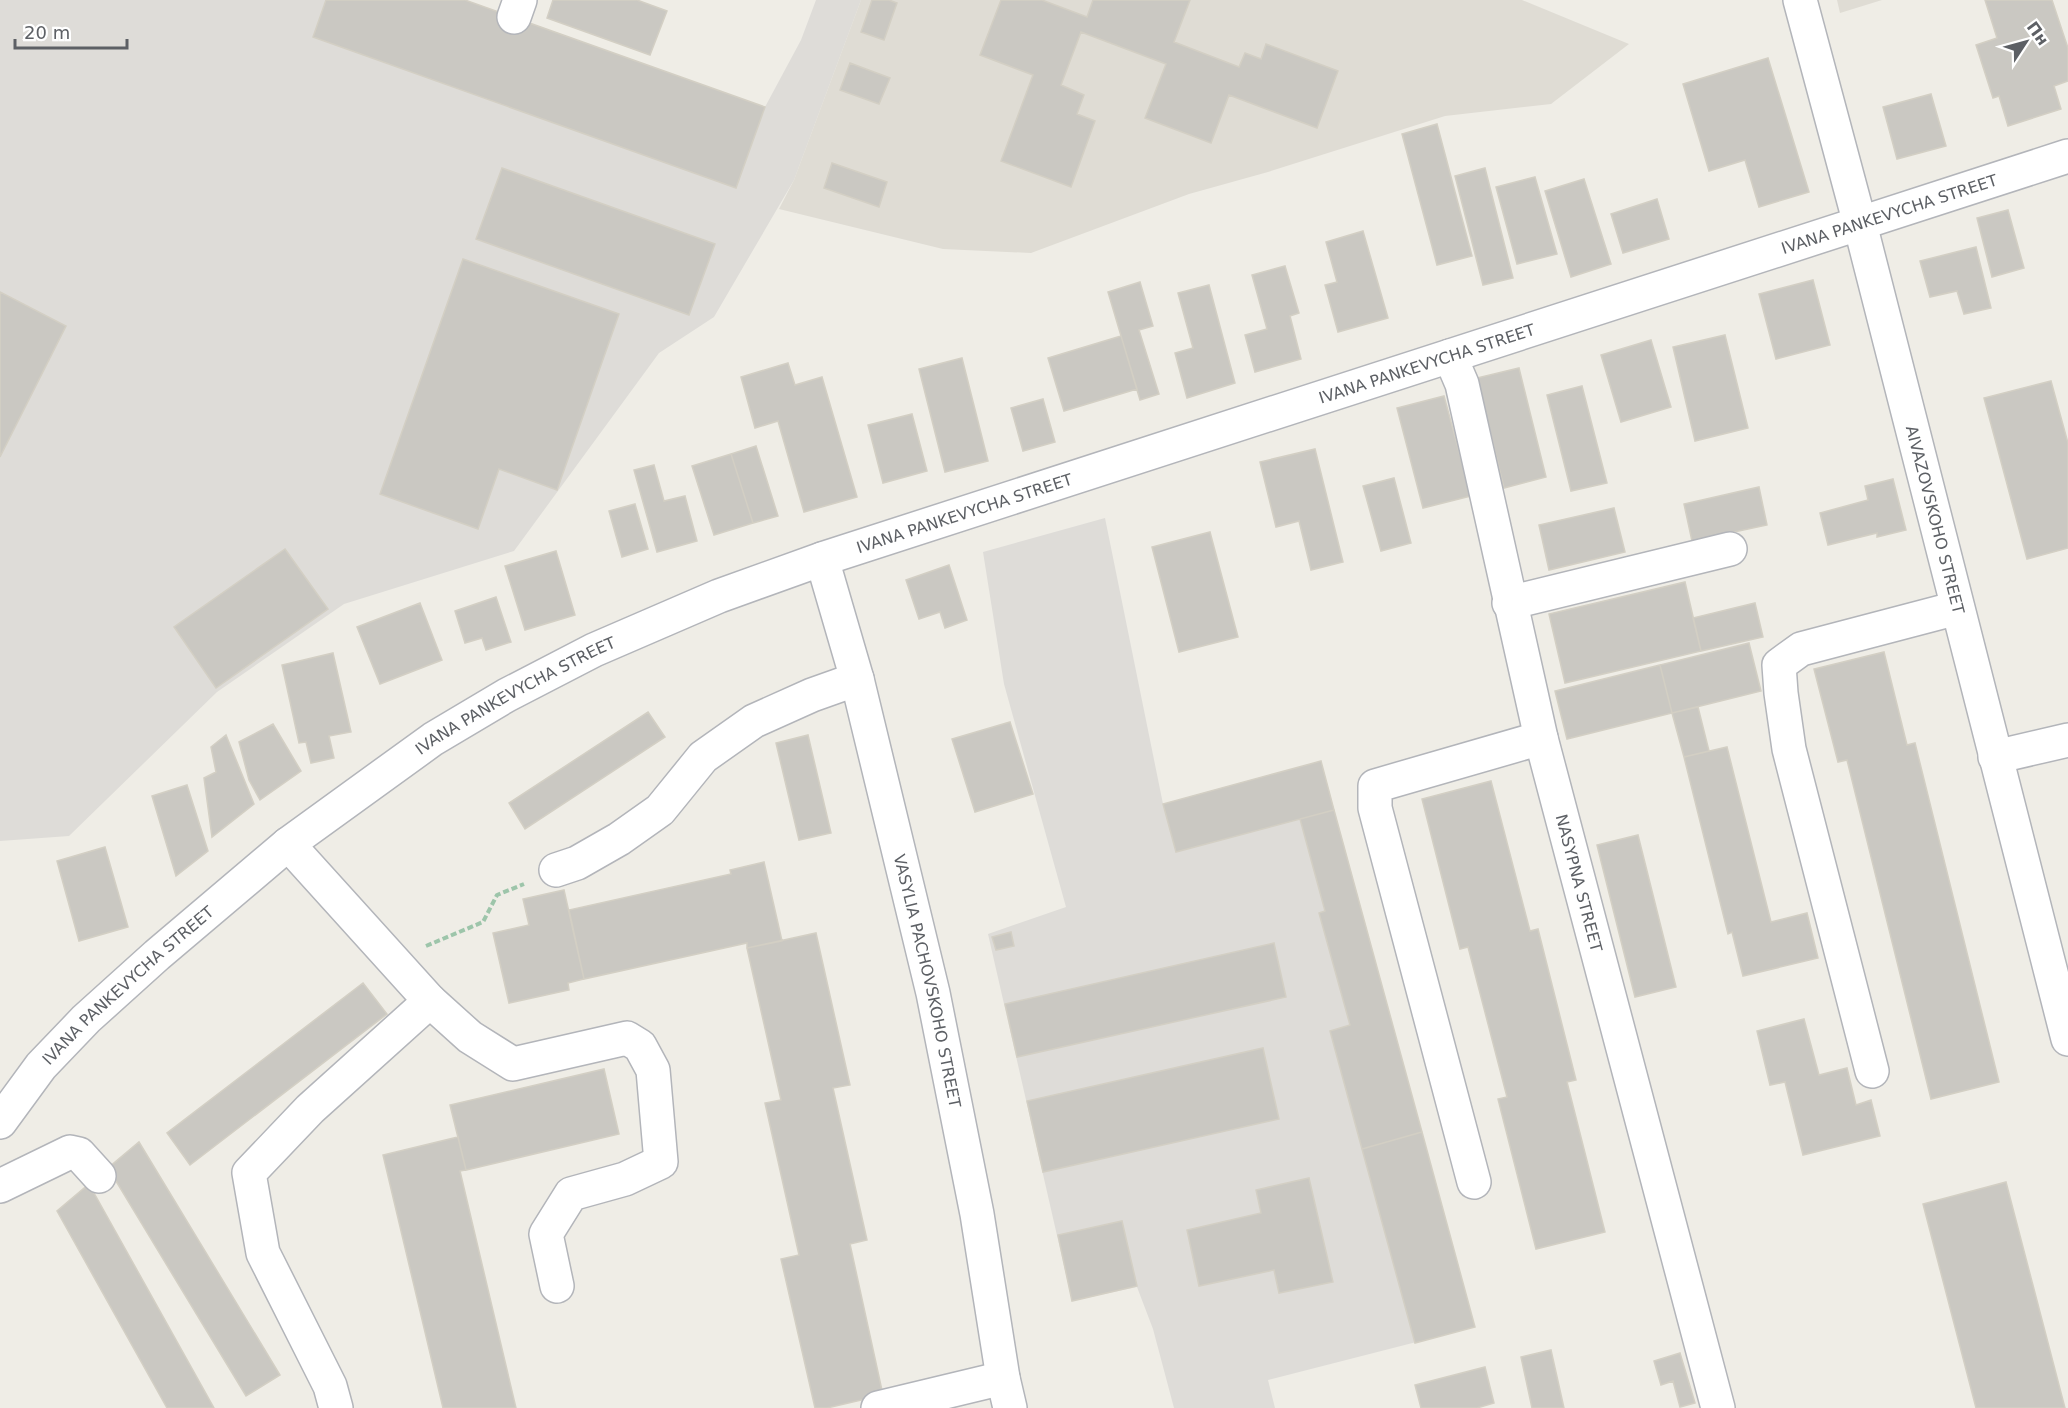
<svg xmlns="http://www.w3.org/2000/svg" width="2068" height="1408" font-family="'DejaVu Sans',sans-serif">
	<style>
		.industrial { fill: #dedcd8 }
		.education { fill: #dfdcd4 }
		.building { fill: #cac8c2; stroke: #d3cfc4; stroke-width: 1.5 }
		.lines { fill: none; stroke-linecap: round; stroke-linejoin: round }
		.minor-casing { stroke: #b3b5ba; stroke-width: 36 }
		.path { stroke: #9dc5aa; stroke-width: 4; stroke-dasharray: 6 3; stroke-linecap: butt }
		.minor { stroke: #fff; stroke-width: 33 }
		.labels { text-anchor: middle; dominant-baseline: central; stroke-width: 6; stroke-linejoin: round; paint-order: stroke }
		.street-label { font-size: 16px; fill: #5d6065; stroke: #fff }
	</style>
	<rect width="100%" height="100%" fill="#efede6"/>
	<path class="industrial" d="M0 0H465L765 107 801 40 816 0H861L794 180 714 317 659 353 514 551 344 604 217 692 69 836 0 841Z
		M1105 518 1163 804 1321 761 1475 1327 1268 1380 1275 1408H1174L1153 1329 1137 1287 1072 1301 988 934 1066 907 1004 684 983 552Z"/>
	<path class="education" d="M861 0H1522L1629 44 1551 104 1445 116 1268 172 1189 194 1031 253 943 249 779 209 794 180Z
		M1837 0H1882L1840 13Z"/>
	<path class="building" d="M326 0H465L765 107 736 188 313 37Z
		M553 0H637L667 11 650 55 547 18Z
		M872 0H889L897 3 884 40 861 32Z
		M1001 0H1042L1087 17 1093 0H1190L1174 42 1239 67 1245 53 1261 59 1266 44 1338 71 1317 128 1229 95 1211 143 1145 118 1166 64 1081 32 1061 85 1084 95 1077 114 1095 121 1071 187 1001 161 1033 75 980 55Z
		M1985 0H2052L2068 48V81L2054 86 2061 109 2008 126 1999 96 1993 98 1976 45 1997 38Z
		M1768 58 1809 192 1759 207 1745 160 1709 171 1683 84Z
		M850 63 890 78 879 104 840 90Z
		M1931 94 1946 146 1897 159 1883 107Z
		M1437 124 1472 256 1437 265 1402 134Z
		M832 163 887 182 879 207 824 188Z
		M502 168 715 244 689 315 476 239Z
		M1485 168 1513 278 1483 285 1455 176Z
		M1535 177 1557 254 1517 264 1496 187Z
		M1584 179 1611 264 1571 277 1545 191Z
		M1657 199 1669 239 1623 253 1611 214Z
		M2008 210 2024 268 1992 277 1977 218Z
		M1363 231 1388 318 1338 332 1325 285 1337 282 1326 242Z
		M1976 247 1991 308 1964 314 1957 291 1930 297 1920 261Z
		M463 259 619 314 557 490 499 469 478 529 380 494Z
		M1285 266 1299 313 1290 316 1301 359 1255 372 1245 335 1267 329 1252 275Z
		M1813 280 1830 345 1776 359 1759 294Z
		M1140 282 1153 326 1139 330 1159 394 1140 400 1108 292Z
		M1209 285 1235 383 1187 398 1175 353 1193 348 1178 293Z
		M0 292 66 326 0 457Z
		M1725 335 1748 428 1695 441 1673 347Z
		M1121 336 1137 389 1064 411 1048 358Z
		M1651 340 1671 407 1621 422 1601 355Z
		M962 358 988 461 945 472 919 369Z
		M788 363 795 385 822 377 857 497 804 512 778 421 755 428 741 377Z
		M1519 368 1546 477 1504 488 1477 378Z
		M2051 381 2068 443V548L2027 559 1984 398Z
		M1582 386 1607 483 1571 491 1547 395Z
		M1444 396 1471 496 1423 508 1397 408Z
		M1043 399 1055 442 1023 451 1011 408Z
		M912 414 927 471 883 483 868 425Z
		M756 446 778 516 753 523 731 454Z
		M1315 449 1343 562 1311 570 1299 521 1276 527 1260 462Z
		M731 454 753 523 714 535 692 466Z
		M654 465 664 501 685 496 697 541 657 552 634 470Z
		M1394 478 1411 543 1381 551 1363 486Z
		M1893 479 1906 530 1877 537V533L1828 545 1820 513 1868 500 1865 486Z
		M1759 487 1767 525 1692 541 1684 504Z
		M635 504 648 549 622 557 609 511Z
		M1614 508 1625 552 1549 570 1539 525Z
		M1210 532 1238 637 1179 652 1152 547Z
		M285 549 328 609 216 688 174 627Z
		M556 551 575 615 525 630 505 566Z
		M949 565 967 620 945 628 940 612 919 619 906 580Z
		M1685 582 1701 651 1565 683 1549 614Z
		M496 597 511 642 486 650 482 638 465 643 455 611Z
		M420 603 442 660 380 684 357 627Z
		M1755 603 1763 637 1701 651 1693 618Z
		M1749 643 1761 691 1672 713 1660 665Z
		M1884 652 1907 745 1915 743 1999 1082 1931 1099 1847 760 1838 762 1814 669Z
		M333 653 351 732 329 736 334 758 311 763 306 742 299 743 282 665Z
		M1660 665 1672 713 1567 739 1555 691Z
		M1698 707 1709 751 1684 757 1672 713Z
		M648 712 665 737 525 829 509 803Z
		M1010 722 1033 794 975 812 952 739Z
		M273 724 301 771 260 800 249 780 239 742Z
		M226 735 254 804 212 837 204 778 216 772 211 747Z
		M808 735 831 833 799 840 776 743Z
		M1727 747 1771 922 1807 913 1818 958 1743 976 1732 932 1728 934 1684 757Z
		M1321 761 1334 810 1176 852 1163 804Z
		M1491 781 1530 931 1538 929 1576 1080 1567 1082 1605 1232 1536 1249 1498 1099 1507 1097 1468 947 1460 949 1422 799Z
		M187 785 208 851 176 876 152 796Z
		M1334 810 1422 1132 1362 1149 1330 1031 1350 1025 1319 913 1325 911 1300 819Z
		M1638 835 1676 987 1635 997 1597 845Z
		M105 847 128 927 79 941 57 861Z
		M764 862 782 941 747 948V943L584 979 569 910 731 874 730 870Z
		M564 890 584 979 568 983 569 990 509 1003 493 933 529 925 523 899Z
		M1011 932 1014 946 996 950 992 937Z
		M816 933 850 1085 833 1088 867 1240 850 1244 883 1395 827 1408H815L781 1259 799 1255 765 1103 781 1100 747 948Z
		M1274 943 1286 997 1017 1057 1005 1004Z
		M363 983 387 1014 190 1165 167 1133Z
		M1804 1019 1819 1075 1847 1068 1856 1105 1871 1100 1880 1136 1803 1155 1785 1082 1770 1085 1757 1031Z
		M1263 1048 1279 1119 1043 1172 1027 1101Z
		M604 1069 619 1134 466 1170 450 1105Z
		M1422 1132 1475 1327 1415 1343 1362 1149Z
		M458 1137 466 1170 460 1171 516 1408H443L383 1155Z
		M139 1142 280 1375 246 1396 108 1168Z
		M1309 1178 1333 1282 1279 1293 1274 1270 1199 1286 1187 1230 1261 1213 1256 1190Z
		M2006 1182 2065 1408H1976L1923 1204Z
		M89 1184 214 1408H167L57 1211Z
		M1122 1221 1137 1286 1072 1301 1058 1235Z
		M1551 1350 1564 1408H1532L1521 1357Z
		M1680 1353 1695 1403 1680 1407 1673 1381 1661 1385 1654 1361Z
		M1485 1367 1494 1403 1477 1408H1421L1415 1385Z"/>
	<g class="lines">
		<g class="minor-casing">
			<g id="minor">
				<path id="s1" d="M1800 0 1860 224 2068 1039"/>
				<path d="M514 17 520 0"/>
				<path id="s2" d="M1450 356 1462 384 1541 738 1718 1408"/>
				<path id="s3" d="M822 559 857 679 933 993 977 1214 1003 1378 1010 1408"/>
				<path d="M1509 603 1730 549"/>
				<path d="M1995 757 2068 740"/>
				<path d="M288 844 430 1001 310 1109 249 1173 263 1253 330 1386 336 1408"/>
				<path d="M556 870 577 863 619 839 660 810 703 757 754 721 812 695 857 679"/>
				<path d="M430 1001 470 1037 513 1064 627 1038 640 1046 653 1070 661 1162 625 1179 571 1194 546 1234 557 1286"/>
				<path d="M1872 1071 1789 749 1781 693 1779 665 1801 649 1957 608"/>
				<path id="s4" d="M0 1122 41 1066 86 1019 157 955 288 844 433 739 507 695 594 650 719 596 822 559 2068 156"/>
				<path d="M1474 1182 1375 808V786L1541 738"/>
				<path d="M0 1186 70 1152 79 1154 99 1176"/>
				<path d="M878 1408 1003 1378"/>
			</g>
		</g>
		<path class="path" d="M426 946 483 922 497 895 524 884"/>
		<use href="#minor" class="minor"/>
	</g>
	<g class="labels">
		<g class="street-label">
			<text stroke="none"><textPath href="#s4" startOffset="2132">IVANA PANKEVYCHA STREET</textPath></text>
			<text stroke="none"><textPath href="#s4" startOffset="1646">IVANA PANKEVYCHA STREET</textPath></text>
			<text stroke="none"><textPath href="#s4" startOffset="1160">IVANA PANKEVYCHA STREET</textPath></text>
			<text stroke="none"><textPath href="#s1" startOffset="537">AIVAZOVSKOHO STREET</textPath></text>
			<text stroke="none"><textPath href="#s4" startOffset="674">IVANA PANKEVYCHA STREET</textPath></text>
			<text stroke="none"><textPath href="#s2" startOffset="543">NASYPNA STREET</textPath></text>
			<text stroke="none"><textPath href="#s3" startOffset="435">VASYLIA PACHOVSKOHO STREET</textPath></text>
			<text stroke="none"><textPath href="#s4" startOffset="188">IVANA PANKEVYCHA STREET</textPath></text>
		</g>
	</g>
	<g transform="translate(2026 42) rotate(54)" stroke="#ffffff" stroke-width="4.5" paint-order="stroke">
	<path d="M0-4.5L10 22L0 15L-10 22Z" fill="#5d6065"/>
	<text y="-9" font-size="16" font-weight="bold" text-anchor="middle" fill="#5d6065">Пн</text>
	</g>
	<path d="M15 39v9h112v-9" fill="none" stroke="#5d6065" stroke-width="3"/>
	<text x="24" y="39" font-size="18" fill="#5d6065" stroke="#ffffff" stroke-width="4.5" paint-order="stroke">20 m</text>
</svg>
